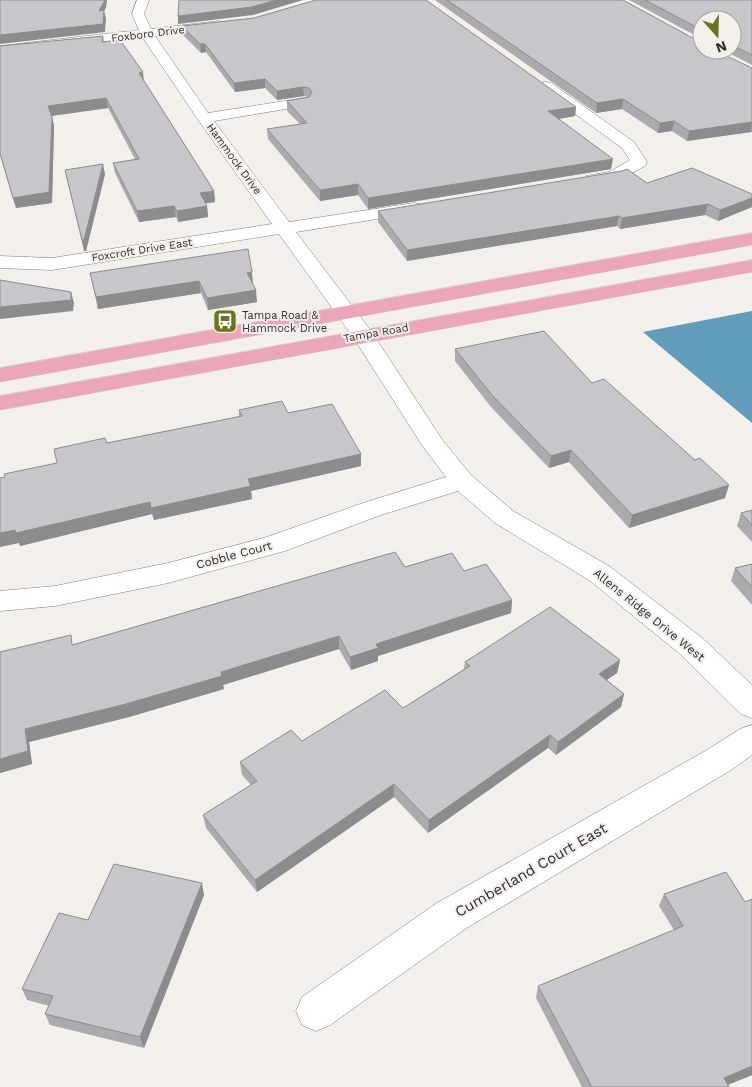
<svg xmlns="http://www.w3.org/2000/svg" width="752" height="1087" font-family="'Work Sans',sans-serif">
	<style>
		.water { fill: #619cbb }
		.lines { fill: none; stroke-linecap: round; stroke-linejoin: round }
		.minor-casing { stroke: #827f7b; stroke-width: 1 }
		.major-casing { stroke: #cecdcd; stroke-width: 1 }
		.minor { fill: #fff; fill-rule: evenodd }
		.major { fill: #eca6b9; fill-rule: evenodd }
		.wall { fill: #acaaae }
		.shaded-wall { fill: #8c8b8d }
		.building { fill: #c8c6ca; stroke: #8c8b8d }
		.labels { text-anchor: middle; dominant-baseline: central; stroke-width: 4; stroke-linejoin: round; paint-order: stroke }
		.far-street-label { font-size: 11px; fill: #312f2e; stroke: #f3f0ec }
		.far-poi-label { font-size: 11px; fill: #312f2e; stroke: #f3f0ec; text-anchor: start }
		.street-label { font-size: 12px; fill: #312f2e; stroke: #f3f0ec }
		.near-street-label { font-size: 15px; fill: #312f2e; stroke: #f3f0ec }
	</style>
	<rect width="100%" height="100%" fill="#f3f0ec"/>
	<path class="water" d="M752 311V423L643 332Z"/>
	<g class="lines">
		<g class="minor-casing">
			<path id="minor" d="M137 0H149L144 14 151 29 219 21 225 25 219 29 155 36 208 113 304 98 309 99 311 102 309 105 304 106 214 121 289 222 414 203 420 204 423 208 420 212 414 213 296 232 371 331 443 441 471 475 513 511 609 566 701 637 752 685V718L741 714 679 653 589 580 495 523 458 491 381 515 285 551 168 583 55 606 0 611V591L55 586 168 563 267 537 363 503 446 477 422 445 353 337 279 234 52 270 0 268V256L52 258 272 224 199 121 143 38 0 54V46L139 30 132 14Z
				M546 82 551 83 634 142 647 162 645 166C628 175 607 189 586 184L583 180 586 176 609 172 630 160 622 148 541 89 539 86 541 83Z
				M752 725V755L731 770 465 929 330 1025 316 1031 302 1025 296 1011 302 997 437 903 707 750 740 729Z"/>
		</g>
		<g class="major-casing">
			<path id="major" d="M752 233V245L0 382V368Z
				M752 260V272L0 410V396Z"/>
		</g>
		<use href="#minor" class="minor"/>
		<use href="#major" class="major"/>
	</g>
	<path class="wall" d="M435 0H623L702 50 752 68V132H751L687 141 672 131 658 133 622 109 596 113Z
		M629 0H752V65L723 50H732V20H702V39Z
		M254 18 576 107 575 116 558 119 611 169 368 209 358 195 320 201 268 139 267 129 300 124 287 111V101L309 97 304 96 277 100 265 88 235 92 206 52 201 53 183 35 182 26Z
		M103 36 104 42 144 81 214 191 215 202 206 203 207 206 208 217 178 222 176 217 139 222 115 173 113 163 135 159 108 108 52 116 54 126 52 203 16 208 0 155V46Z
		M65 170 105 174 86 251H84Z
		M647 183 752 194V207L718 221 705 215 620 229 617 226 407 261 378 222V211Z
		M90 273 253 284 257 302 208 310 201 293 98 309Z
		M455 349 592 383 725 498 629 528 569 462 549 468 491 407 455 361Z
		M239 410 288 413 361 454V466L251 491 252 499 154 520 152 514 20 546 19 543 57 463 107 443 239 417Z
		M752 510V542L737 526 741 513Z
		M752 564V605L731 581 735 568Z
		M405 567 464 571 512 600 511 613 378 656V661L351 670 339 649 223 685 224 689 129 717 29 742 32 764 0 773 73 645Z
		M620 660 617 673 607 680 624 694 621 707 556 755 548 748 428 833 394 797 257 892 206 828 203 815 251 785 242 775 240 762 403 708 464 669 465 662Z
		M726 872 752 1075 728 1085 729 1087H582L536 998 538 986 674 930 659 906 664 894Z
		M204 895 144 1048 50 1025 45 1014 49 1006 27 1000 22 989 88 920Z"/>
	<path class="shaded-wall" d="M105 0H107L106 8 104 11 106 18 105 32 0 44V35L99 11Z
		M276 0H303L253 15 178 24V16Z
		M200 44H205L206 52 201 53Z
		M143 72 144 82 139 73Z
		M265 79V88L235 92 234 83Z
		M303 87 304 96 277 100V91Z
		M106 98 108 108 50 116 48 106Z
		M623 99 622 109 596 113 597 103Z
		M576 107 575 116 547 121 548 111Z
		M52 117 54 126 52 203 16 208 13 198Z
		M674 121 672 131 658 133 660 123Z
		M752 122 751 132 687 141 689 131Z
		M613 159 611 169 368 209V198Z
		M103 164 105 174 86 251H84L82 240Z
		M358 184V195L320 201V190Z
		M214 191 215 202 201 204 200 193Z
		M752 198V207L718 221 720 210Z
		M708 204 705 215 620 229 622 218Z
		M174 206 176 217 139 222 137 211Z
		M207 206 208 217 178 222 177 211Z
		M619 216 617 226 407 261V250Z
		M252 272 253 284 247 273Z
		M199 281 201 293 98 309 96 297Z
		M256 290 257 302 208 310 207 298Z
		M71 292 74 303 73 311 0 319V307Z
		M571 450 569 462 549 468 551 456Z
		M361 454V466L251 491 252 499 154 520 151 508 248 479Z
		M729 485 725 498 629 528 632 515Z
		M150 502 152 514 20 546 19 543 0 547V533Z
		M512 600 511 613 378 656V661L351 670 350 657 376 644Z
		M339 636V649L223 685 224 689 129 717 29 742 32 764 0 773V759L25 729 221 672Z
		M620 660 617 673 596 687 599 674Z
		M624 694 621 707 556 755 558 742Z
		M550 735 548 748 428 833 429 820Z
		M394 784V797L257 892 255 880Z
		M202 883 204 895 144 1048 140 1037Z
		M752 1066V1075L722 1087 724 1078Z"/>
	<path class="building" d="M0 0H105L99 11 104 10 103 24 0 35Z
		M179 0H276L252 7 178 16Z
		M316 0H426L576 107 548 111 613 159 368 198 358 184 320 190 267 129 307 123 287 101 309 97 312 92 309 88 303 87 277 91 265 79 234 83 205 44H200L182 26 254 18Z
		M447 0H623L702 43V50H714L752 68V122L689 131 674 121 660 123 623 99 597 103Z
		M645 0H752V55L732 45V20H702V30Z
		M103 36 102 42 120 40 143 72 139 73 214 191 200 193 207 206 177 211 174 206 137 211 113 163 139 159 106 98 48 106 52 117 49 192 13 198 0 153V46Z
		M103 164 84 240H82L65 170Z
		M692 168 752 194V198L720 210 708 204 622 218 619 216 407 250 378 211 622 171 627 169 647 183Z
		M248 249 252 272 247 273 256 290 207 298 199 281 96 297 90 273Z
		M0 280 71 292V300L0 307Z
		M544 331 592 383 604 379 695 460 700 458 729 485 632 515 571 450 551 456 492 395 455 349Z
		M282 401 288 413 332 404 361 454 248 479 251 486 151 508 150 502 16 533 15 530 0 533V478L5 477 4 474 57 463 54 449 105 438 107 443 242 416 239 410Z
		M752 510V525L741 513Z
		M395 552 405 567 452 553 464 571 486 564 512 600 376 644 378 648 350 657 339 636 221 672 222 676 126 704 25 729 28 751 0 759V652L71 635 72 645Z
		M752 564V587L735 568Z
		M550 607 620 660 599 674 624 694 558 742 550 735 429 820 394 784 255 880 203 815 257 781 240 762 291 730 302 741 385 690 403 708 470 666 465 662Z
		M114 864 202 883 140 1037 45 1014 53 996 22 989 59 913 88 920Z
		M726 872 745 902 752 899V1066L724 1078 729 1087H592L538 986 683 926 664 894Z"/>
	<defs>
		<g id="bus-square" transform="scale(1.25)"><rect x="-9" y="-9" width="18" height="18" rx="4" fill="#6a741e" stroke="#f3f0ec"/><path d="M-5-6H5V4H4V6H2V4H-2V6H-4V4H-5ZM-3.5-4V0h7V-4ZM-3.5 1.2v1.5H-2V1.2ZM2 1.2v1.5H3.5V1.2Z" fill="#fff"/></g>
	</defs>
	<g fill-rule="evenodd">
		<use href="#bus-square" x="225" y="321"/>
	</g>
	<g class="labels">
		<g class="far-street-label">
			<text transform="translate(148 34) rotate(-7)">Foxboro Drive</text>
			<text transform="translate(234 159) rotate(54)">Hammock Drive</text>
			<text transform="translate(142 250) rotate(-9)">Foxcroft Drive East</text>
			<text transform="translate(376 333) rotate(-10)">Tampa Road</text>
		</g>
		<g class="far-poi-label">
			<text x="242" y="315">Tampa Road &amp;<tspan x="242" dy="13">Hammock Drive</tspan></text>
		</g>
		<g class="street-label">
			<text transform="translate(234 555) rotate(-15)">Cobble Court</text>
			<text transform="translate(649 615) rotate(39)">Allens Ridge Drive West</text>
		</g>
		<g class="near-street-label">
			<text transform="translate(531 870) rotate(-30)">Cumberland Court East</text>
		</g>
	</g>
	<g transform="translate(717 35) rotate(160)"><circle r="24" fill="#f3f0ec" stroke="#a5a3a0"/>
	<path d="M0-4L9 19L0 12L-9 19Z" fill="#6a741e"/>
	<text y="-8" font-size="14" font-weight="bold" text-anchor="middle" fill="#312f2e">N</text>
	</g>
</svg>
